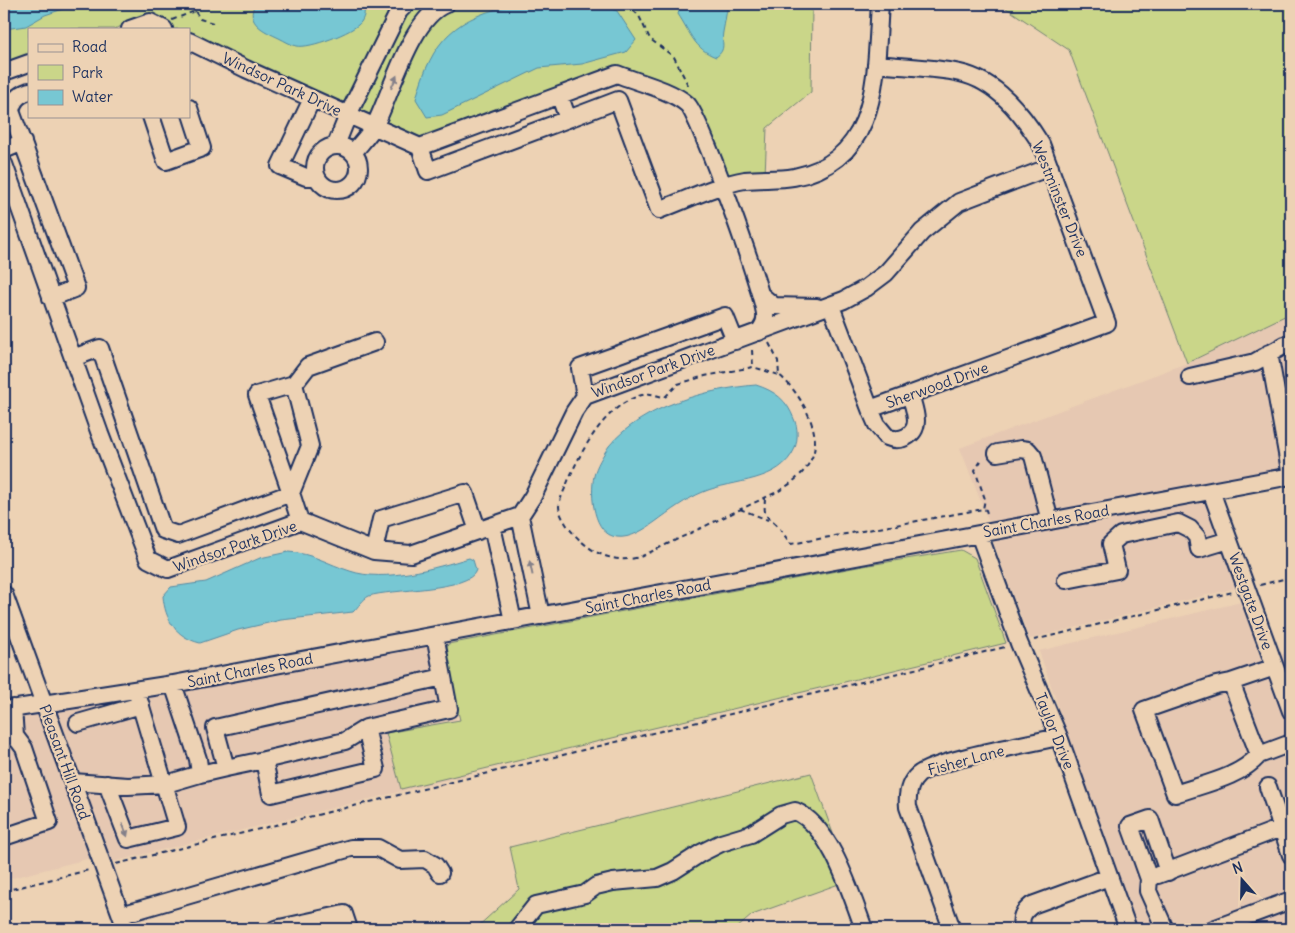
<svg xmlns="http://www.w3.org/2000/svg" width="1295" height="933" font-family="Delius,sans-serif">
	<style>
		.built { fill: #e6c8b2 }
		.green { fill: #cad689; stroke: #728274 }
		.water { fill: #77c7d3; stroke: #528aa4 }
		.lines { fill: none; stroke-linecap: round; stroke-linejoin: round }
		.minor-casing { stroke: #1b2f5e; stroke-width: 20 }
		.path { stroke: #1b2f5e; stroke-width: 2; stroke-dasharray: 5 4; stroke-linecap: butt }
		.minor { stroke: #edd2b4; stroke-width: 16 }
		.oneway { fill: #848089 }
		.labels { text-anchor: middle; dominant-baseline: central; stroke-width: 4.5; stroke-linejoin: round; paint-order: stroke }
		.street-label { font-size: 15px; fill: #1b2f5e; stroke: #edd2b4 }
	</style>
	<rect width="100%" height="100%" fill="#edd2b4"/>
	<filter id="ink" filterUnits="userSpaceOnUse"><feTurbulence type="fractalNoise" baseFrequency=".02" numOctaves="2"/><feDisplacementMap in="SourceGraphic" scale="10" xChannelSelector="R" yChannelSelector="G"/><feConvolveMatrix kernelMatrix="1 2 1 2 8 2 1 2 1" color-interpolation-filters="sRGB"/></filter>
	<g filter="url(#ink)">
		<path class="built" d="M1291 313V471L990 525 960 448 1187 363Z
			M1211 494 1244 586 1029 639 993 541Z
			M1241 602 1261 659 1291 652V929H1135L1039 651Z
			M439 639 468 775 108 863 49 708Z
			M41 711 95 857 4 880V716Z"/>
		<path class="green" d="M4 4H812L811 92 767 128 765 175 727 180 703 112 677 93 621 70 421 142 189 36V29H174L148 17 114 29H29V59L4 68Z
			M1000 4H1291V313L1187 363 1069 50Z
			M961 550 975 558 1006 643 401 789 386 733 460 720 444 655 448 644 863 566Z
			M811 773 850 880 752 915 736 929H475L519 889 510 847Z"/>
		<path class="water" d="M4 4H78L45 15 26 26 4 29Z
			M255 4H363C365 11 365 16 361 22 354 32 309 49 297 46 291 45 285 41 279 38 264 31 245 23 255 4Z
			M517 4H598L617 11 636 40 626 52 582 64 539 68 442 115 427 117 416 99C432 39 455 17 517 4Z
			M677 4H728C726 14 725 22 723 32 721 43 727 49 716 57 694 49 690 32 678 14L679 11Z
			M756 385C775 391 787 400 794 419 798 427 798 439 795 448 780 483 734 479 703 492 686 499 670 511 655 522 645 529 630 539 617 537 593 535 590 494 594 476 596 466 603 455 609 446 642 406 707 389 756 385Z
			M288 552C312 553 328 564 350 571 385 583 435 568 469 558L473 560 476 570C471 591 389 589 369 596 363 599 358 607 353 612L281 620 238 630 200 643C176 637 165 620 163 596L171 587 206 582 260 558Z"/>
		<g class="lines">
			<g class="minor-casing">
				<path id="minor" d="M130 29 150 22 164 29
					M189 41 246 69 420 147 617 74C637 82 671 90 687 104 700 115 763 292 765 314 766 322 763 326 759 332
					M4 72 29 63
					M29 91C18 95 13 100 11 111L76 288 51 298
					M560 97 568 119 618 100 659 210C686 200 716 185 745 180 761 178 778 180 794 177 881 160 875 74 880 4
					M312 99 280 166 306 177H316
					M151 116 166 161 202 148 189 108
					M336 145 348 115 399 11 406 4
					M315 168a22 22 0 1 1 44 0a22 22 0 1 1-44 0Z
					M420 147 428 171 568 119
					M4 150 23 142
					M353 153C360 144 369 135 375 125 392 92 411 17 446 4
					M4 164 100 434 148 559 168 569 300 521 374 551 411 554 520 516 533 496 574 412 585 396 844 300 866 288 886 273 922 232 959 202 1050 167
					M762 296 774 306 817 307
					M831 306 870 409 1107 323 1041 144C1022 114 997 81 960 73 933 67 903 67 876 64
					M73 358 100 348 163 530 178 535 291 493 300 521
					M1190 377 1255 362 1285 345 1291 343
					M585 396 580 368 725 316 735 341
					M870 409 877 425 887 437C894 440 900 440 906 437 923 428 914 409 910 394
					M997 453 1021 449 1028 450 1033 456 1050 521
					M1211 491 1291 711
					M291 493 257 395 294 384 308 366 375 342
					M291 493 310 446 294 384
					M520 516 541 616
					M492 526 513 621
					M979 534 1019 643 1059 737 1128 929
					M374 551 381 519 465 493 478 531
					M1066 580 1117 570 1111 544 1121 535 1178 523 1190 529 1197 537 1199 549 1229 540
					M4 594 126 929
					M1275 667 1231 682 1259 755 1291 743
					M1231 682 1216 685 1144 710 1175 794C1203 784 1239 778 1259 755
					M4 710 173 684 1291 476 1269 353
					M78 723 141 705
					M4 738 15 736 13 708
					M264 760 345 741 366 728
					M226 768 264 760 271 794 376 769 366 728 449 709 443 677
					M200 774 226 768 215 728 443 677 435 635
					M73 782 128 786 166 784 200 774 198 759 173 684
					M107 784 128 839 177 827 136 690
					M1268 787 1291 855
					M4 837 49 822 24 748 15 736
					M1158 875 1281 828
					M121 915 351 848H378L400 860 425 859 435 865 440 873
					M275 929 344 914 349 929
					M517 929 536 905 585 894 596 886 613 882 657 878 673 871 701 853 721 843 751 834 781 815 795 811C831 826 851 894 864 929
					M952 929 908 807C907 796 909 783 918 775 935 760 1032 743 1059 737
					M1023 929C1019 918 1023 912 1032 905L1109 877
					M1165 929 1148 891 1149 879 1130 826 1150 819 1168 872
					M1213 929 1291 900"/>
			</g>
			<path class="path" d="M627 4 639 16 650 39 674 57 689 87
				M195 11 200 19 213 23
				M172 20 195 11 203 4
				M769 343 778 361 779 375C798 390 822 429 813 455 807 471 794 482 779 491L640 557C610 565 586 550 568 527 564 521 559 513 559 506 560 498 565 489 568 481 582 449 608 400 647 394 653 393 658 397 665 397L678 384 705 376 753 367 779 375
				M752 350 753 367
				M981 461 975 470 985 499 983 509
				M765 498C764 515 764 514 776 525 782 531 786 538 791 544L983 509 986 510 988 517
				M740 509 768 520
				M1260 585 1291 577
				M1034 640 1233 592
				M116 864 1005 647
				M4 891 89 870"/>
			<use href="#minor" class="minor"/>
		</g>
		<defs><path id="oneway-solid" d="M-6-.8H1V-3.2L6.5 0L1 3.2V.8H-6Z" transform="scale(1.25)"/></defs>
		<g class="oneway">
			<use href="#oneway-solid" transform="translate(394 82) rotate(-66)"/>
			<use href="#oneway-solid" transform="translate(531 568) rotate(-102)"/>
			<use href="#oneway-solid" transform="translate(125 830) rotate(69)"/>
		</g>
	</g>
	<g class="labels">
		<g class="street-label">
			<text transform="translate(282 84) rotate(25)">Windsor Park Drive</text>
			<text transform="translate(1060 199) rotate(68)">Westminster Drive</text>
			<text transform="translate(653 371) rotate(-20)">Windsor Park Drive</text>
			<text transform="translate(937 385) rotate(-20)">Sherwood Drive</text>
			<text transform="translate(1046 521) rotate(-10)">Saint Charles Road</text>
			<text transform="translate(235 546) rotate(-19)">Windsor Park Drive</text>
			<text transform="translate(648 596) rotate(-11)">Saint Charles Road</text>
			<text transform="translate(1251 601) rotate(70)">Westgate Drive</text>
			<text transform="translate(250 670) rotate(-11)">Saint Charles Road</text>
			<text transform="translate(1055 731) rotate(68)">Taylor Drive</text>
			<text transform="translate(966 760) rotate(-15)">Fisher Lane</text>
			<text transform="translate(65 762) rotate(70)">Pleasant Hill Road</text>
		</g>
	</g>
	<rect width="1295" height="933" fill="none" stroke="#edd2b4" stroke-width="20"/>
	<rect x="10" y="10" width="1275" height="913" fill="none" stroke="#1b2f5e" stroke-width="2" filter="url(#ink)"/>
	<rect x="28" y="28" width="162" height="90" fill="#edd2b4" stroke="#999192"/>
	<rect x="38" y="44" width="25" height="8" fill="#edd2b4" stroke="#999192"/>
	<text x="72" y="52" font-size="15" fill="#1b2f5e">Road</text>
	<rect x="38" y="65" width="25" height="15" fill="#cad689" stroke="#999192"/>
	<text x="72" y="78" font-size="15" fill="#1b2f5e">Park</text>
	<rect x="38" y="90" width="25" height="15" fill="#77c7d3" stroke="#999192"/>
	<text x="72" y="102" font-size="15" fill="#1b2f5e">Water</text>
	<g transform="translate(1242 880) rotate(340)" stroke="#edd2b4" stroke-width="4" paint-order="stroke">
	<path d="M0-4L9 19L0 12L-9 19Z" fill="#1b2f5e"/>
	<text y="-8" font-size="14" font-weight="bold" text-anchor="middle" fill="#1b2f5e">N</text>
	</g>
</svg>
